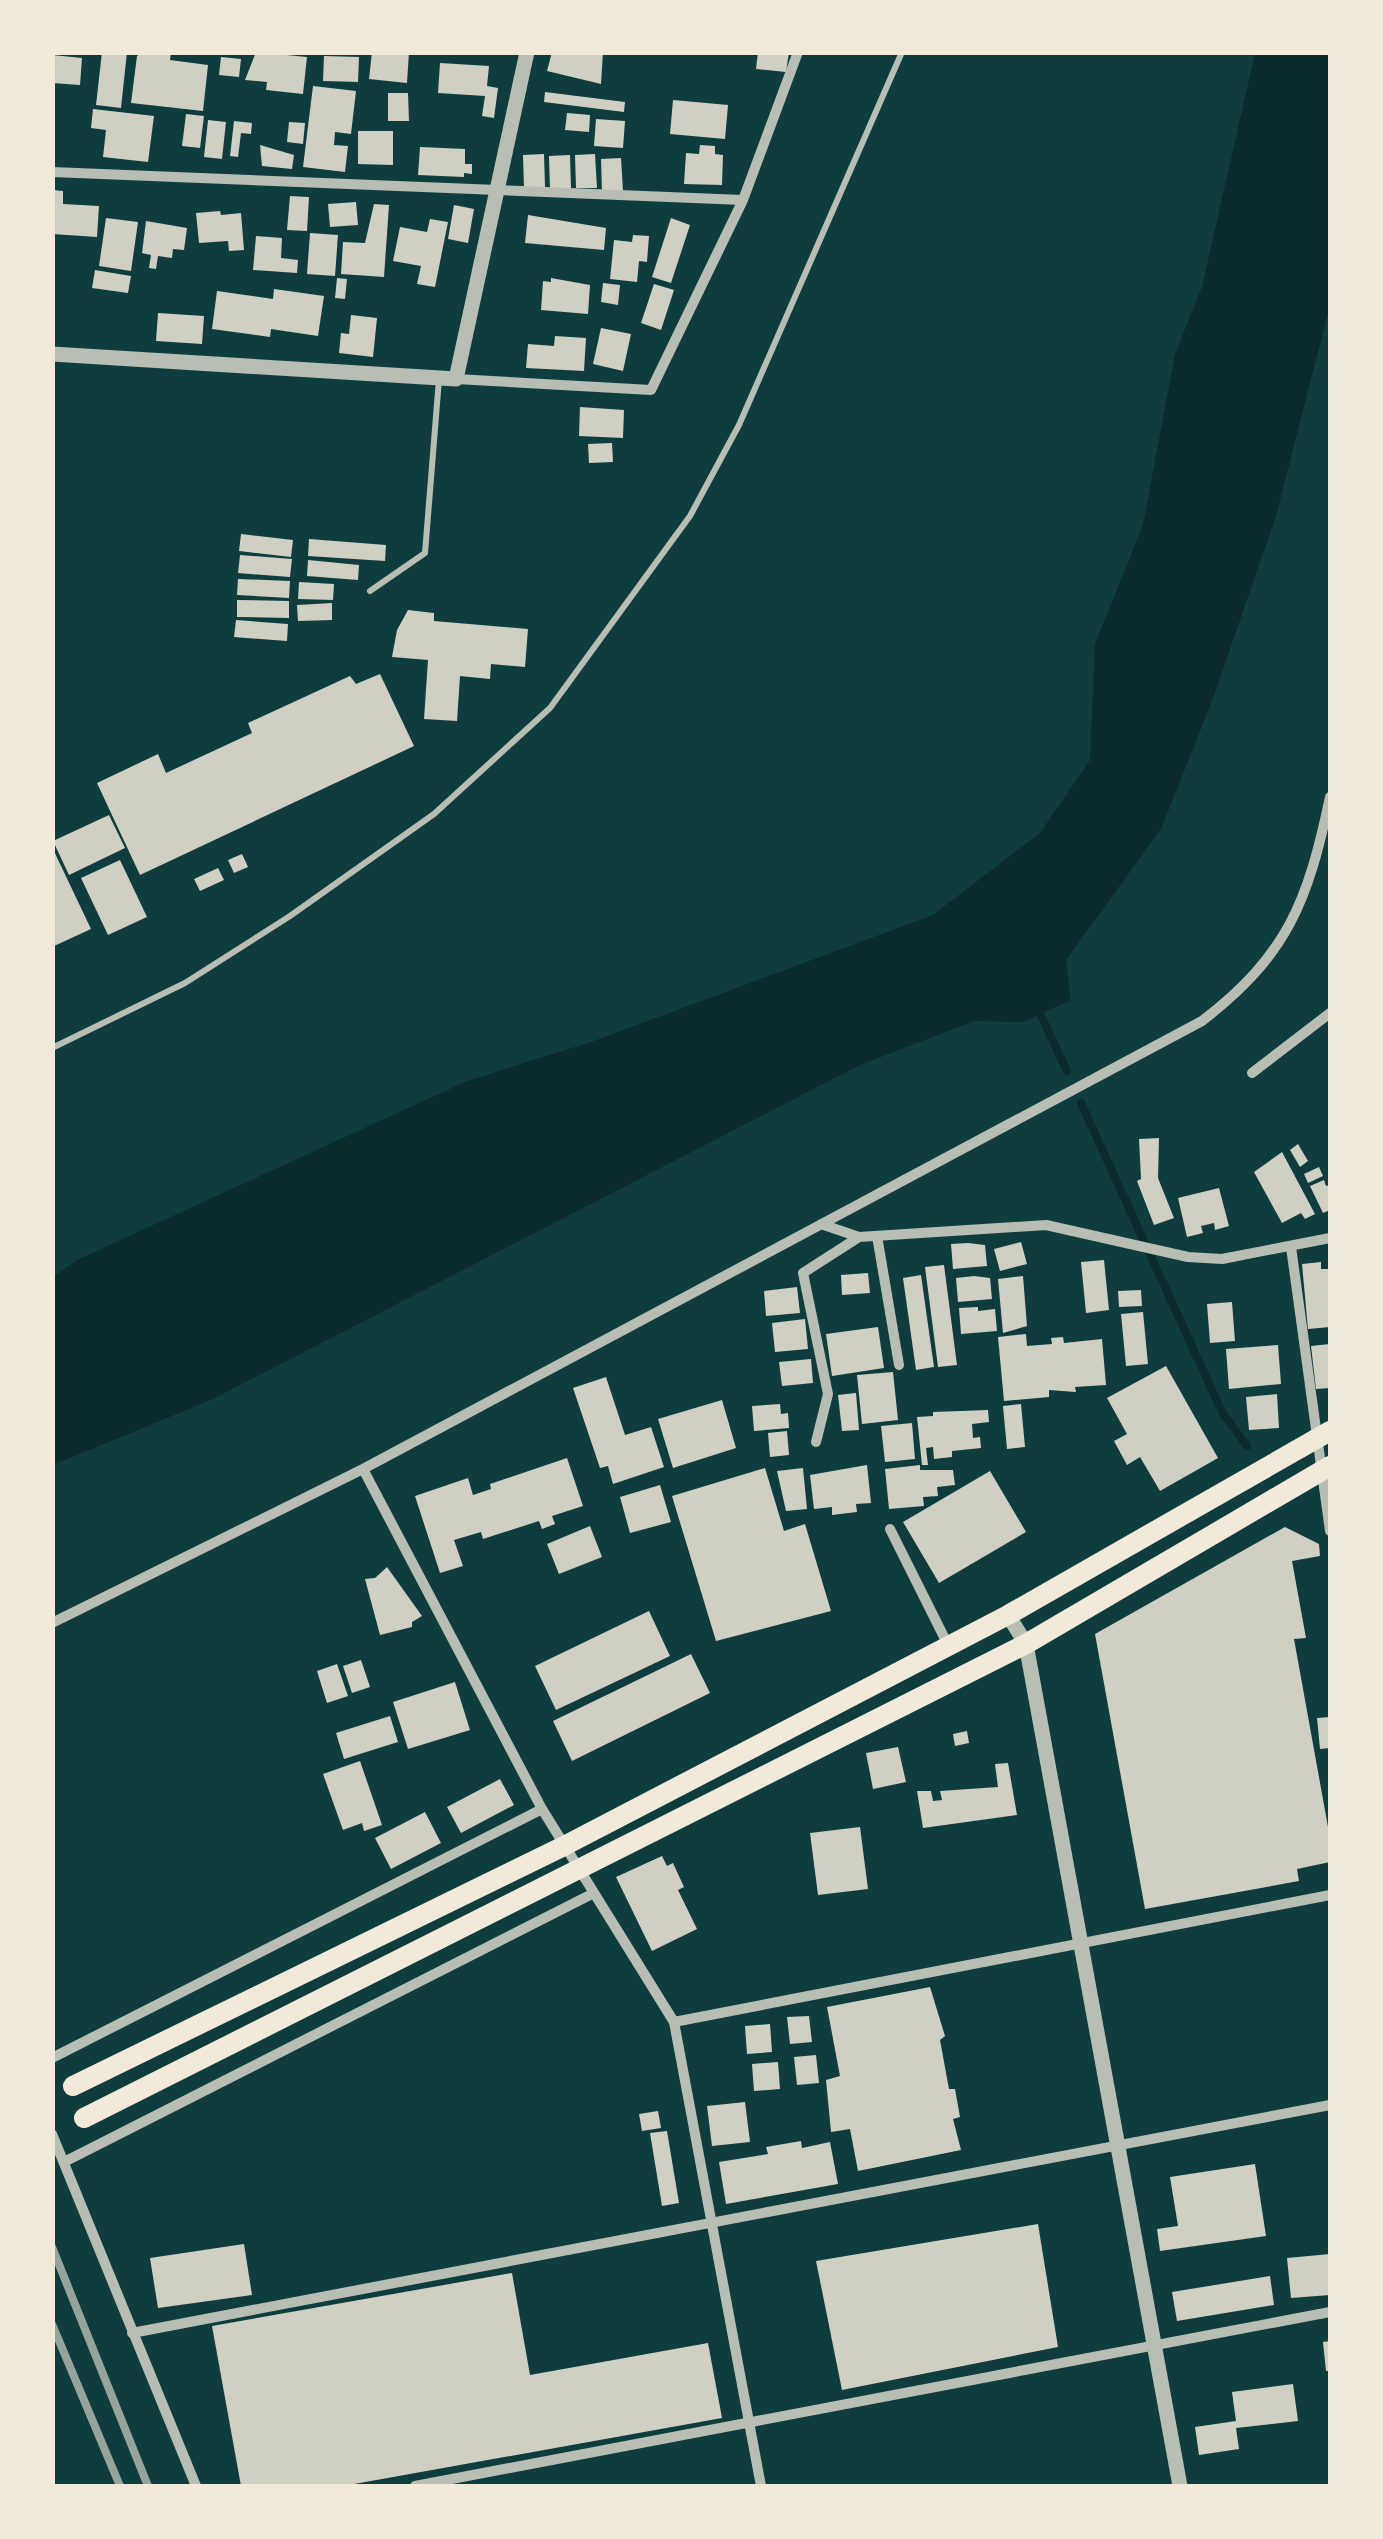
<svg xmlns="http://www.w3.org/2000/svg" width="1383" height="2539" font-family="'Space Grotesk',sans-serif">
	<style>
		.water { fill: #0a2a2b }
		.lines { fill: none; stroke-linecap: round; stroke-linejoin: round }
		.stream { stroke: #0a2a2b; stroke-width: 8 }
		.building { fill: #cfcfc3 }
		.service { stroke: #b8beb3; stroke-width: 6 }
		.minor { stroke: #b8beb3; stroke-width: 10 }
		.tertiary { stroke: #b8beb3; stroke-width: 15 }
		.primary { stroke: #f1e9da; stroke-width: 20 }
		.rail { stroke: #97a49c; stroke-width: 8 }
	</style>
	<rect width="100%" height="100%" fill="#0f3d3e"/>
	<path class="water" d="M1255 53H1330V305L1276 516 1212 701 1161 829 1066 960 1071 1000 1023 1022 974 1021 860 1065 213 1399 53 1465V1277L77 1260 467 1081 591 1042 933 915 1040 833 1090 760 1095 644 1143 525 1175 354 1202 287Z"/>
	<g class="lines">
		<path class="stream" d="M1037 1007 1067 1071
			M1081 1103 1222 1412 1247 1446"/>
	</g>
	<path class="building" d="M102 52H127L121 108 96 105Z
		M142 52H171L170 60 208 65 203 111 131 103 137 56Z
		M256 52 307 57 303 94 266 90 267 82 245 80Z
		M372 52H409L407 83 369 79Z
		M552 52H603L601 84 547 71Z
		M758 52H789L786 72 756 69Z
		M52 55 82 58 80 85 52 83Z
		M324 56 359 57 358 82 323 81Z
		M221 57 241 59 239 77 219 75Z
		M440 63 489 66 487 86 498 88 494 118 482 116 485 96 438 93Z
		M313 86 356 91 351 134 335 132 334 145 348 146 345 172 303 167Z
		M545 92 625 102 624 112 544 102Z
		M388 93H408L409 121H388Z
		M673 100 728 105 725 139 670 134Z
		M93 109 154 116 148 162 103 157 106 130 91 128Z
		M567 113 590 115 589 132 565 130Z
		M186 114 204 116 200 148 182 146Z
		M596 119 625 121 623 148 594 146Z
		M208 120 226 122 222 159 204 157Z
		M234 121 252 123 251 134 241 133 238 157 230 156Z
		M289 122 305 123 303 144 287 142Z
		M358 131H393V165L358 164Z
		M260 145 294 155 292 169 262 166Z
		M700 145 715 146V154L723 155 722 185 684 184 686 153 699 154Z
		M420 147 465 149V164H472V174L464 173V177L418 175Z
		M544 154 545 187 524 188 523 155Z
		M595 154 597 188H576L575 155Z
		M570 155 571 188 550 189 549 156Z
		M621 158 623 191 602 192 601 159Z
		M52 190 63 191V204L99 206 97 237 52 234Z
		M290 196 309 197 307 231 287 230Z
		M356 202 358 225 330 227 328 204Z
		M374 204 389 205 384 277 341 274 343 242 365 243Z
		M454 205 474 209 468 243 448 239Z
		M220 211 221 215 241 213 244 250 229 251 228 241 199 243 196 213Z
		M528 215 606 228 604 250 525 243Z
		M106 218 138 222 131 271 99 266Z
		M671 218 690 225 671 283 652 277Z
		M430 219 448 222 435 287 417 284 421 266 393 261 400 227 427 232Z
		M146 221 187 228 184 250 173 249 172 258 158 256 156 269 149 268 151 255 142 253Z
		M310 233 338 235 335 276 307 274Z
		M633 235 649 236 647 262 639 261 637 282 610 279 614 240 632 242Z
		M256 236 282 238 281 258 298 260 297 273 253 270Z
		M95 270 131 276 128 293 92 288Z
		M337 278 347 279 345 299 335 298Z
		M551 278 590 285 588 314 541 310 543 281 551 282Z
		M603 283 620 285 618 305 601 302Z
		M654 284 674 290 661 330 641 323Z
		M274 289 324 296 318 336 271 329 270 337 212 329 217 291 273 299Z
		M158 313 204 316 202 344 156 341Z
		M351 315 377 318 373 357 339 353 341 333 349 334Z
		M601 328 631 334 623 371 593 364Z
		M555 336 586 338 584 371 526 368 528 344 554 346Z
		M580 407 624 410 623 438 579 436Z
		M612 443 613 462 589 463 588 444Z
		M241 534 293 540 291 557 239 551Z
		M309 539 386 545 385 561 308 556Z
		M240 555 292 559 290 577 238 573Z
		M308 560 359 565 358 580 307 576Z
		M238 579 290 581 289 598 237 595Z
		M299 582 334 584 333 600 298 599Z
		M237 600 289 601V618L237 617Z
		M332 603V620L298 621 297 605Z
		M408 610 434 613V621L528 629 525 667 491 664 490 679 460 676 457 721 424 719 428 660 392 657 397 630Z
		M236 620 288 624 287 641 234 637Z
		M380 674 414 746 140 875 97 783 158 754 166 773 252 733 248 723 350 676 356 684Z
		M109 815 125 848 69 875 53 841Z
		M52 847 91 929 52 947Z
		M242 854 248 867 234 873 228 860Z
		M120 860 147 917 108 935 81 878Z
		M218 868 224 880 200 891 194 879Z
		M1159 1138 1158 1178 1174 1218 1154 1225 1137 1181 1141 1179 1139 1139Z
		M1298 1144 1308 1161 1300 1167 1290 1150Z
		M1282 1152 1315 1214 1305 1219 1301 1213 1282 1223 1254 1172Z
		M1319 1167 1323 1176 1308 1183 1304 1174Z
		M1324 1180 1326 1186 1330 1185V1210L1323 1213 1310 1186Z
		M1219 1188 1229 1226 1215 1230 1214 1223 1201 1226 1203 1233 1187 1237 1178 1198Z
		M1021 1242 1027 1264 1000 1271 994 1249Z
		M968 1243 985 1245 987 1266 953 1269 951 1244Z
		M1104 1260 1109 1310 1086 1313 1081 1262Z
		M1321 1262V1269H1330V1327L1308 1329 1302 1264Z
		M944 1265 957 1365 938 1367 925 1267Z
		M868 1273 870 1293 842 1295 841 1275Z
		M921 1275 934 1367 916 1370 903 1278Z
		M974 1276 990 1278 992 1299 958 1302 956 1278Z
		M1023 1276 1027 1326 1003 1333 998 1279Z
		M797 1287 800 1313 766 1316 764 1291Z
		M1141 1290 1142 1306 1119 1307 1118 1291Z
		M1232 1302 1235 1341 1210 1343 1207 1304Z
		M978 1307V1311L995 1309 997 1331 961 1334 959 1308Z
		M1143 1312 1148 1364 1126 1366 1121 1314Z
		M805 1319 808 1349 775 1352 772 1323Z
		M878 1327 884 1368 832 1376 826 1334Z
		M1026 1334 1027 1346 1052 1344 1051 1338 1063 1337 1064 1343 1102 1339 1106 1385 1075 1387 1076 1392 1049 1390V1397L1004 1401 998 1337Z
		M1330 1344V1388L1316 1389 1311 1346Z
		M1278 1345 1281 1384 1229 1389 1226 1349Z
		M811 1359 813 1383 782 1386 779 1362Z
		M1166 1366 1218 1458 1160 1491 1140 1457 1127 1465 1114 1441 1127 1434 1107 1398Z
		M893 1372 898 1420 862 1424 857 1375Z
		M606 1377 625 1435 651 1427 664 1467 613 1484 608 1466 600 1468 573 1388Z
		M856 1393 859 1430 842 1431 838 1395Z
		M1277 1394 1279 1428 1249 1430 1246 1397Z
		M722 1400 736 1448 673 1468 658 1419Z
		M780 1404 781 1414 788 1413 789 1428 754 1431 752 1406Z
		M1021 1404 1025 1447 1007 1449 1003 1406Z
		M988 1410 989 1422 972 1424 973 1438 980 1437 981 1448 952 1451V1457L934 1459 933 1447 926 1448 928 1465H922L917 1417 933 1416V1412Z
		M912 1423 915 1459 885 1462 881 1426Z
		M787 1431 789 1455 770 1457 768 1433Z
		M567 1458 583 1506 552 1516 555 1524 542 1529 539 1521 483 1539 481 1532 454 1540 463 1566 440 1573 415 1496 468 1478 473 1495 491 1489 490 1484Z
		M867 1465 871 1503 856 1504 857 1512 832 1515V1507L814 1509 810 1475Z
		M920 1465V1470H953L955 1485 937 1487 938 1496 923 1497 924 1506 889 1509 885 1469Z
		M765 1468 784 1531 805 1524 831 1611 716 1641 672 1496Z
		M803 1468 807 1509 786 1511 777 1471Z
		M990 1471 1026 1532 939 1583 903 1522Z
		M660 1485 671 1522 630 1533 620 1497Z
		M590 1526 602 1557 559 1574 547 1544Z
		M1285 1527 1319 1544 1320 1556 1292 1561 1306 1638 1294 1639 1330 1838V1862L1297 1869 1299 1881 1145 1909 1095 1634Z
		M387 1567 422 1616 412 1622V1627L380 1635 365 1579 375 1578Z
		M649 1611 670 1656 556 1710 535 1666Z
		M691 1654 710 1693 572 1761 553 1721Z
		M361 1660 370 1687 352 1693 343 1666Z
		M337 1664 348 1696 327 1703 317 1671Z
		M455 1682 470 1730 408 1749 393 1702Z
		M390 1716 398 1742 344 1759 336 1733Z
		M1330 1717V1748L1320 1749 1317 1718Z
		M967 1731 969 1743 955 1746 953 1734Z
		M898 1747 906 1782 873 1789 866 1753Z
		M360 1761 382 1825 364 1831 362 1823 343 1830 323 1774Z
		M1008 1763 1017 1815 923 1828 917 1791H931L933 1801 942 1800 940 1791 998 1787 995 1764Z
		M500 1779 514 1805 461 1833 447 1807Z
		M425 1812 441 1843 391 1869 375 1838Z
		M860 1827 868 1889 818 1895 810 1833Z
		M662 1856 667 1866 673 1863 684 1887 678 1890 697 1929 652 1951 616 1877Z
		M930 1987 945 2036 940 2040 949 2089H955L960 2117 953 2119 961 2150 858 2171 850 2129 831 2132 826 2080 840 2076 827 2007Z
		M809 2016 812 2042 790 2044 787 2017Z
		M770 2024 772 2052 747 2054 745 2026Z
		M816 2055 819 2083 797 2085 794 2057Z
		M778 2062 780 2089 754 2091 752 2064Z
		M745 2102 750 2142 712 2146 707 2106Z
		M658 2111 661 2128 642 2131 639 2114Z
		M667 2131 679 2203 662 2206 650 2133Z
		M801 2141 802 2148 830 2142 838 2184 726 2204 719 2162 768 2154 766 2147Z
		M1255 2164 1266 2236 1160 2251 1157 2229 1178 2226 1170 2177Z
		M1038 2224 1058 2347 842 2390 816 2261Z
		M244 2244 252 2295 158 2308 150 2258Z
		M1330 2254V2295L1291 2298 1287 2258Z
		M512 2273 530 2375 708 2343 722 2418 343 2486H241L212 2326Z
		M1270 2276 1274 2305 1177 2321 1172 2292Z
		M1330 2341V2371H1326L1323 2342Z
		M1293 2384 1298 2421 1236 2428 1239 2449 1199 2455 1195 2427 1236 2421 1232 2392Z"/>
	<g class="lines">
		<path class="service" d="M370 591 425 553 439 379
			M52 1048 185 983 290 916 434 814 550 708 690 516 739 425 902 52"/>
		<path class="minor" d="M52 172 743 200
			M456 379 651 390 743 200 798 52
			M1252 1073 1330 1013
			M821 1224 859 1237 1046 1225 1188 1257 1222 1259 1330 1238
			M877 1236 899 1365
			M1291 1247 1330 1531
			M816 1442 828 1394 803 1273 859 1237
			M363 1469 542 1809 674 2022 761 2486
			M890 1529 948 1645
			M52 1623 363 1469 1202 1021C1288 955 1308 901 1330 797
			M674 2022 1330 1895
			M52 2058 542 1809
			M52 2134 196 2486
			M66 2161 594 1893
			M132 2333 1330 2105
			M415 2486 1330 2312"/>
		<path class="tertiary" d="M52 354 456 379 527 52
			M1008 1615 1026 1644 1180 2486"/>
		<path class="primary" d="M73 2086 564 1846 1008 1615 1330 1431
			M84 2118 1026 1644 1330 1466"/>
		<path class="rail" d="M52 2247 148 2486
			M52 2324 120 2486"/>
	</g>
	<rect width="1383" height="2539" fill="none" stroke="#f1e9da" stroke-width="110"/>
</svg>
